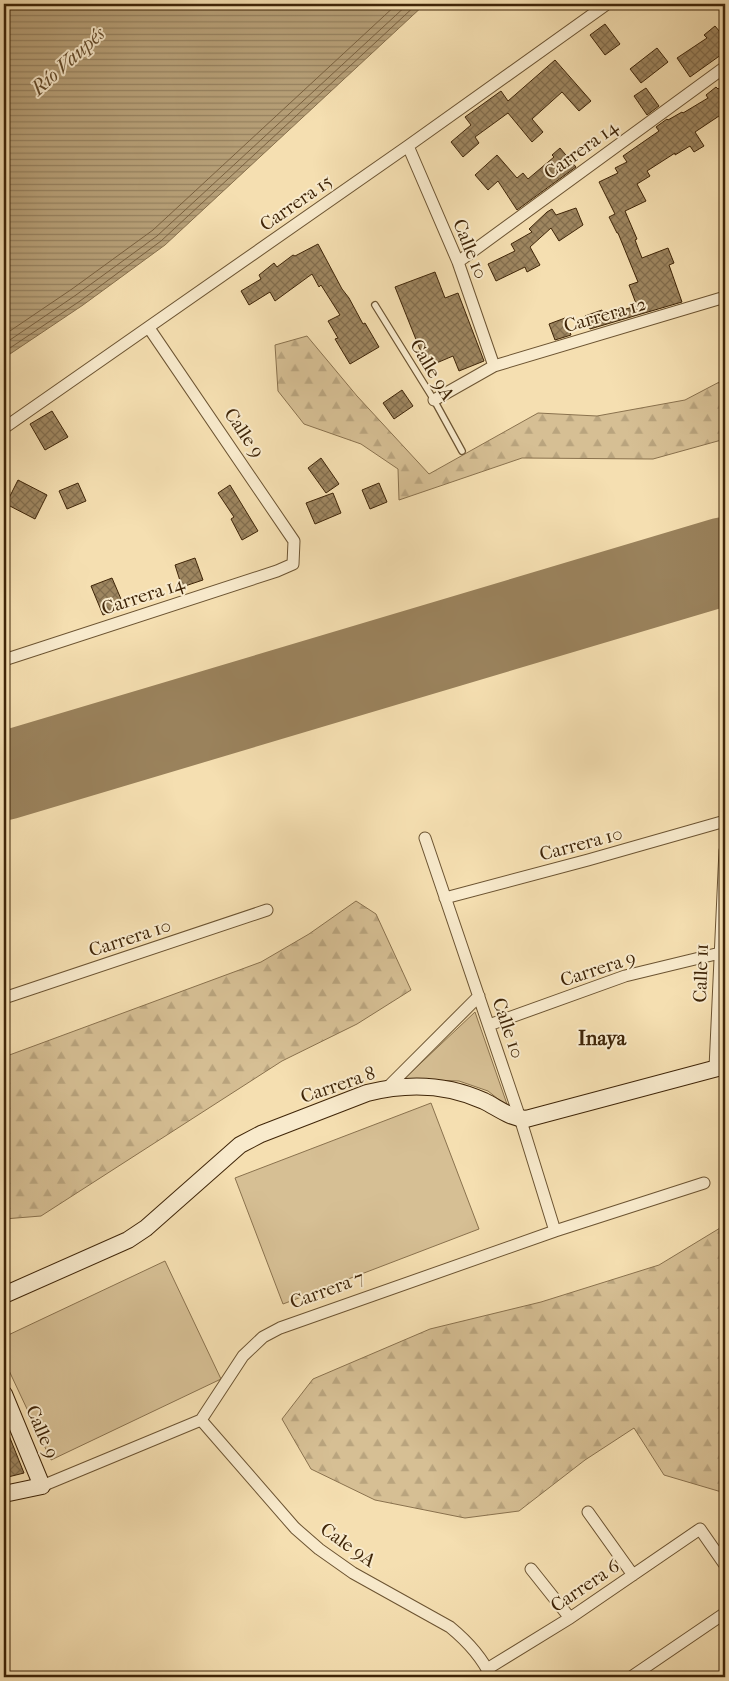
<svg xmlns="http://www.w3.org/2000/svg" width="729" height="1681" font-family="'IM FELL French Canon',serif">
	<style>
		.grass { fill: #d6bf94; stroke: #8a724e }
		.forest { fill: url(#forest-firs); stroke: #8a724e }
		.water { fill: url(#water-rules); stroke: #876f4b }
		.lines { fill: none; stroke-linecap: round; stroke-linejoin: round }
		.shore { stroke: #7b6240; stroke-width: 1 }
		.runway { stroke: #9a825c; stroke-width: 88 }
		.building { fill: url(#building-cross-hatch); stroke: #3f2508 }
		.lane-casing { stroke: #6c5432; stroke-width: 8 }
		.street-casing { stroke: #6c5432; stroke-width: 13 }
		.secondary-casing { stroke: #3f2508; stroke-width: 18 }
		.lane { stroke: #f8eacc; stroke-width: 5.5 }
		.street { stroke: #f8eacc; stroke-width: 11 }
		.secondary { stroke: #f8eacc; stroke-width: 16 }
		.labels { text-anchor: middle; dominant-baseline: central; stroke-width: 4; stroke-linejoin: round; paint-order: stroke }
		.street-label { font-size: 19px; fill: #3f2508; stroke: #f8eacc }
		.water-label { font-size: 20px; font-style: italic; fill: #634a2a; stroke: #f8eacc }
		.neighbourhood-label { font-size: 20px; font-weight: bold; fill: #3f2508; stroke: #f8eacc }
	</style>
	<defs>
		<pattern id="forest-firs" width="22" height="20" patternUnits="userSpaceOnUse" patternTransform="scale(1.25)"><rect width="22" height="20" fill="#d6bf94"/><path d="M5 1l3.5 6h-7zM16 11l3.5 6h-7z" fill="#b9a47e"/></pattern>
		<pattern id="water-rules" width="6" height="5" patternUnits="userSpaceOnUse" patternTransform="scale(1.25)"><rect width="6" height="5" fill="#b7a078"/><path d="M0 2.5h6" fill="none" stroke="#968260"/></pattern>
		<pattern id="building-cross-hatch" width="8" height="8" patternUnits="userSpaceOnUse" patternTransform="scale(1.25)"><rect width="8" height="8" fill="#9e8660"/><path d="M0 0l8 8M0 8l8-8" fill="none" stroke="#826d4d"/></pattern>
	</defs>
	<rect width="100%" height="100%" fill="#f5dfb1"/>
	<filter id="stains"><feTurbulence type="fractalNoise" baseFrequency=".004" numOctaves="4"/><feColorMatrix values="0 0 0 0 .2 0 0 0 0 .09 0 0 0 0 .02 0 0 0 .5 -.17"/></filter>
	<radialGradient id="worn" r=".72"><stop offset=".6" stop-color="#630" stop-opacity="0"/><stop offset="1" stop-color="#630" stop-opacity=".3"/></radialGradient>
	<path class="grass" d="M475 1012 508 1107 488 1091 459 1081 404 1079Z
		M431 1103 479 1229 283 1304 235 1178Z
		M165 1261 221 1379 51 1460 4 1360V1337Z"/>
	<path class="forest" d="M307 336 357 396 429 474 538 413 597 416 685 400 725 379V439L653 459 522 458 399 500 398 469 361 444 304 424 278 391 275 345Z
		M356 901 376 914 411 990 357 1024 282 1061 41 1216 4 1219V1057L261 962 309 934Z
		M725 1225V1493L664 1475 634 1428 585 1460 519 1511 465 1518 375 1500 311 1469 282 1419 313 1379 430 1329 541 1302 659 1265Z"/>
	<path class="water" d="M4 4H425L165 245 83 305 4 358Z"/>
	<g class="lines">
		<path class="shore" d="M4 335 72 289 153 230 397 4
			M4 344 76 295 157 236 408 4
			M4 352 80 301 161 241 417 4"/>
		<path class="runway" d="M4 776 725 561"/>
	</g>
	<path class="building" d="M605 24 620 44 605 55 590 35Z
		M715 26 725 38V52L690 77 677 58 707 38 704 35Z
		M657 48 668 62 641 83 630 69Z
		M555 60 591 101 579 111 562 92 532 119 543 132 532 142 508 113 475 137 479 143 463 157 451 142 471 125 465 117 501 91 508 101Z
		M725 84V112L695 132 704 146 694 152 690 146 675 155V153L647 171 650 176 637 184 646 201 625 211 637 239 635 240 642 258 668 248 674 263 669 265 682 302 590 329 585 316 602 310 604 315 637 306 629 285 638 282 618 233H617L609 217 615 214 599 182 618 173 615 168 627 162 623 156 659 131 656 127 667 119 668 120 682 112 683 113 708 98 706 95 716 87 718 89Z
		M646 88 659 106 647 115 634 96Z
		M560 148 576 167 517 210 498 181 488 190 475 175 497 155 517 178 523 173 528 179 554 157 552 155Z
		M576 208 583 225 559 241 551 228 530 247 540 265 527 272 525 267 496 281 488 264 515 251 511 244 532 232 529 229 547 212 552 209 556 215Z
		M318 244 342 289 349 298 363 324 365 323 379 347 350 364 335 339 338 338 328 321 340 315 321 285 319 287 312 274 275 301 270 292 249 305 241 291 261 279 259 275 274 263 277 267 293 255 295 256Z
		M435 272 445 298 458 293 484 361 459 371 453 356 427 367 395 287Z
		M565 318 571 335 555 340 549 324Z
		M402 390 413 406 394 419 383 403Z
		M52 411 68 437 45 450 30 424Z
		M321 458 339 484 326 493 308 468Z
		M18 480 47 495 35 519 6 504Z
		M78 483 86 501 67 509 59 491Z
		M379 483 387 502 370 509 362 490Z
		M230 485 258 531 242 540 231 519 234 517 218 493Z
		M333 493 341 513 315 524 306 503Z
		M195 558 203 580 182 587 175 565Z
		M112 578 124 606 103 615 91 586Z
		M4 1423 24 1473 4 1478Z"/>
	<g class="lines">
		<g class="lane-casing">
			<path id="lane" d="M375 305 434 400 462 451"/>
		</g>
		<g class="street-casing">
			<path id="street" d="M408 146 458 262 494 366
				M458 262 725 67
				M434 400 494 366 725 297
				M4 428 408 146 607 4
				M4 660 277 571 293 564 294 541 149 328
				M425 838 520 1118 555 1231
				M445 898 588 860 725 821
				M4 998 267 910
				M489 1025 625 976 720 953
				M715 1068 725 850
				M387 1088 479 996
				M201 1420 295 1528 319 1549 353 1573 450 1627C467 1641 482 1657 491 1677
				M42 1486 201 1420 243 1356 263 1337 280 1328 555 1231 704 1183
				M588 1512 633 1575
				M531 1569 570 1618
				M487 1669 570 1618 700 1529 725 1565
				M631 1677 725 1613"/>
		</g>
		<g class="secondary-casing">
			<path id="secondary" d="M4 1295 128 1240 146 1228 240 1145 261 1134 367 1093C406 1083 447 1084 484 1101 498 1108 510 1118 526 1119L725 1066
				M4 1394 42 1486 4 1494"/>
		</g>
		<use href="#lane" class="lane"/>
		<use href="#street" class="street"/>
		<use href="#secondary" class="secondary"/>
	</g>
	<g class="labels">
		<g class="street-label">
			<text transform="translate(581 150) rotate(-36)">Carrera 14</text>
			<text transform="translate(296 203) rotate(-35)">Carrera 15</text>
			<text transform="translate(470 249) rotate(68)">Calle 10</text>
			<text transform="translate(605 315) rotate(-16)">Carrera 12</text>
			<text transform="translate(432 370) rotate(59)">Calle 9A</text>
			<text transform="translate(244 433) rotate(56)">Calle 9</text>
			<text transform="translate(143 596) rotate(-18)">Carrera 14</text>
			<text transform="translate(581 844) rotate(-15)">Carrera 10</text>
			<text transform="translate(130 938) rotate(-18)">Carrera 10</text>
			<text transform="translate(598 969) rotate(-18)">Carrera 9</text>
			<text transform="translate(701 973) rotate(-88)">Calle 11</text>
			<text transform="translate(508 1028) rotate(71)">Calle 10</text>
			<text transform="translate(338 1085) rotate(-19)">Carrera 8</text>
			<text transform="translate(327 1290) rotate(-20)">Carrera 7</text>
			<text transform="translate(42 1432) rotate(67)">Calle 9</text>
			<text transform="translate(348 1545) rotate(35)">Cale 9A</text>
			<text transform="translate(585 1586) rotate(-34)">Carrera 6</text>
		</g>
		<g class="water-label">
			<text transform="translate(68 61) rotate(-42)">Río Vaupés</text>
		</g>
		<g class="neighbourhood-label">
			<text x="602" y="1038">Inaya</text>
		</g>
	</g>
	<rect width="729" height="1681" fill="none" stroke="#f5dfb1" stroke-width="20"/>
	<rect x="5" y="5" width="719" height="1671" fill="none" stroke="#3f2508" stroke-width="2.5"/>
	<rect x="10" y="10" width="709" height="1661" fill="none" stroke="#3f2508"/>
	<rect width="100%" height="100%" filter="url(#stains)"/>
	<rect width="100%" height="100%" fill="url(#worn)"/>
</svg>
